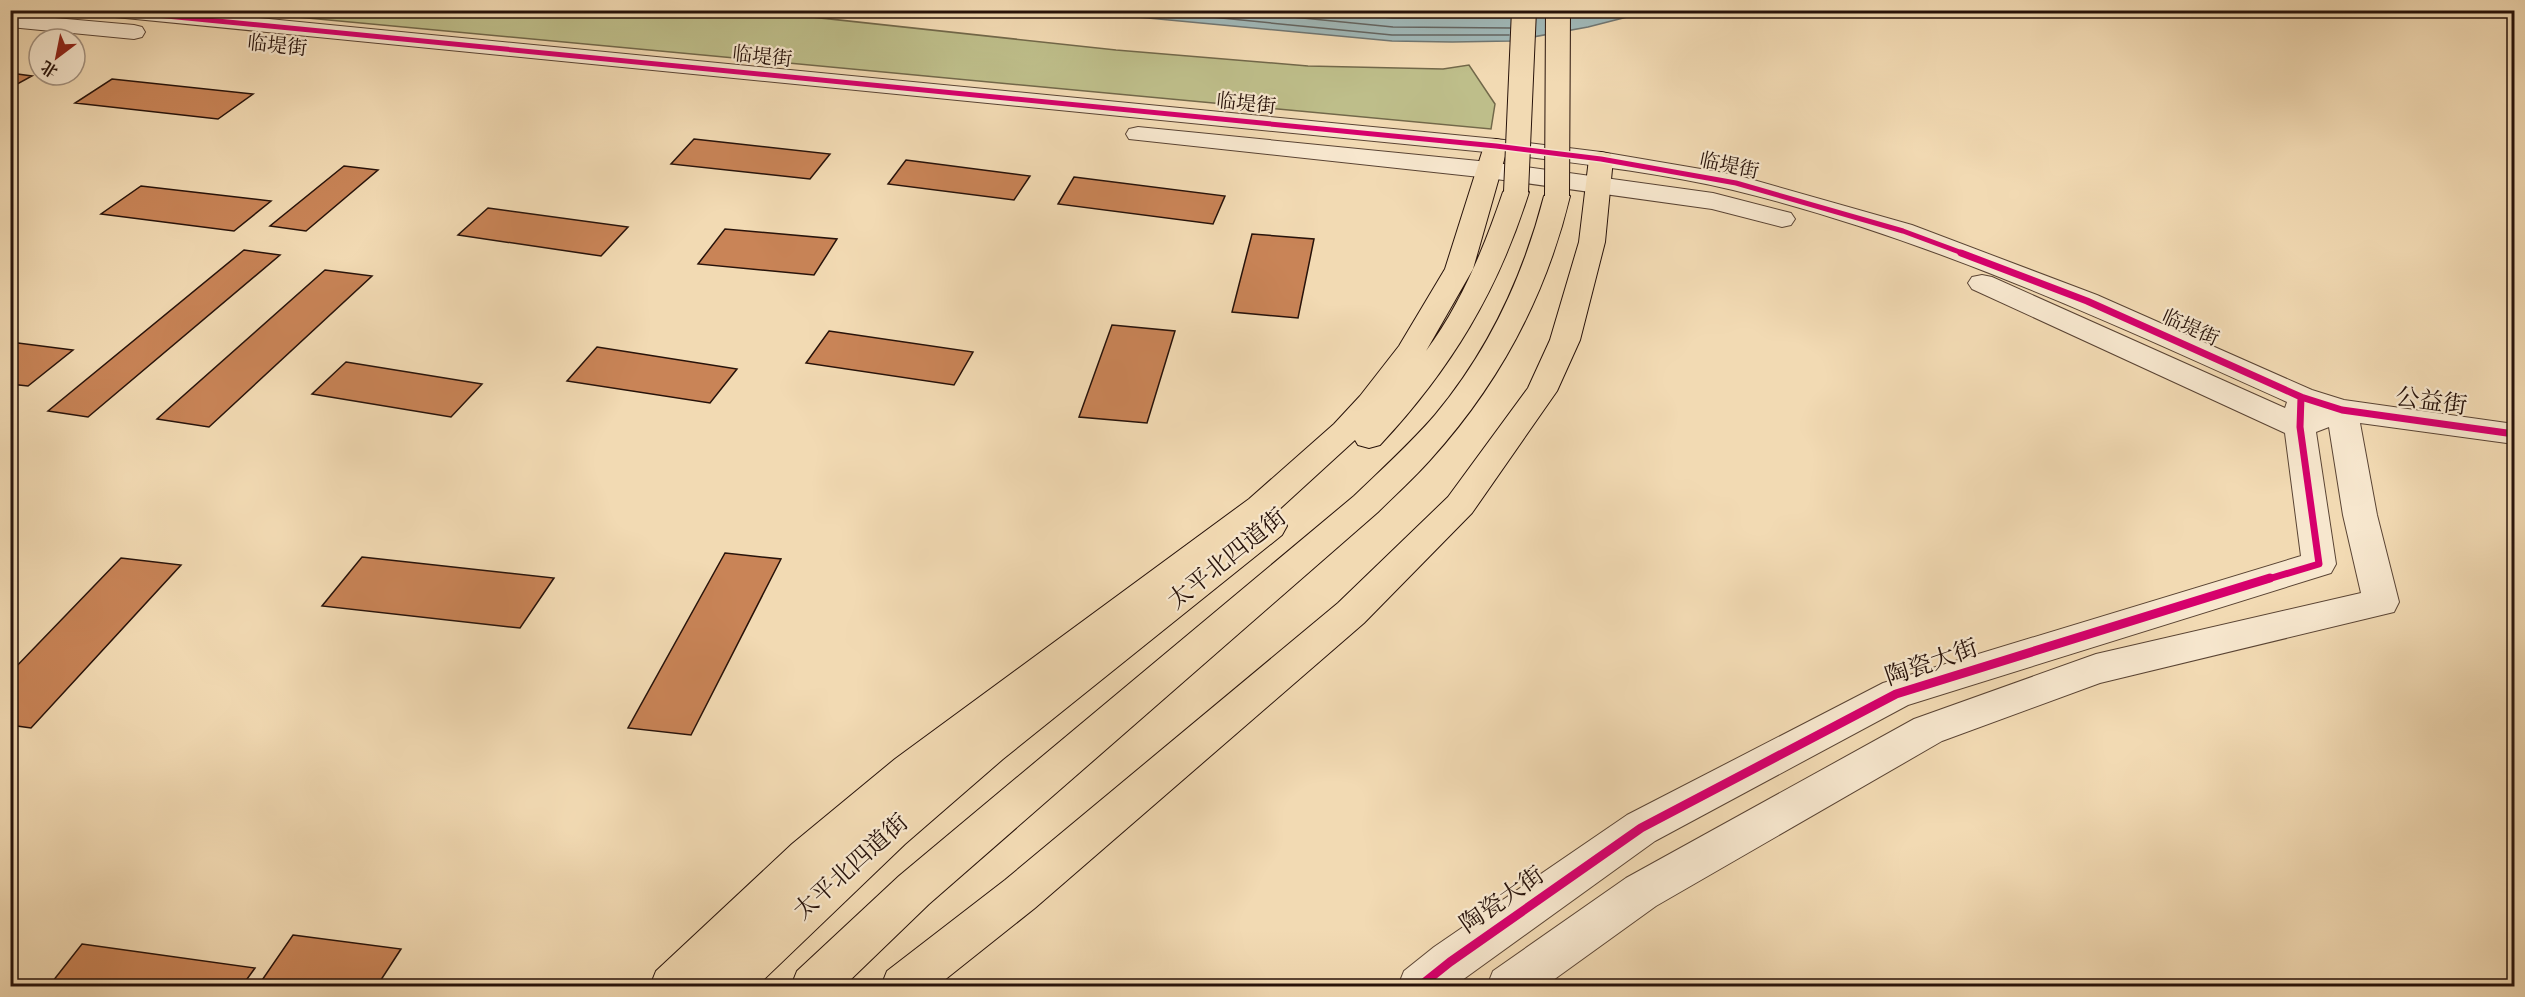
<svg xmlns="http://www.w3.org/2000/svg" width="2525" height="997" font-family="Vollkorn,'Noto Serif SC',serif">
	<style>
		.green { fill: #bebe8a; stroke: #72684a; stroke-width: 1.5 }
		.water { fill: #a0b8b8; stroke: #707672; stroke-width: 1.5 }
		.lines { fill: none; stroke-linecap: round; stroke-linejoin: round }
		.shore { stroke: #646561; stroke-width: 1.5 }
		.building { fill: #c98457; stroke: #27120a; stroke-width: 1.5 }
		.minor-casing { stroke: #5a4434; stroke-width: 2 }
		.major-casing { stroke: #27120a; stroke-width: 2 }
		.minor { fill: #f7e7ce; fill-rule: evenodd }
		.major { fill: #f2dab3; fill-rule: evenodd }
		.major-bridge-casing { stroke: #27120a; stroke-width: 26; stroke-linecap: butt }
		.major-bridge { stroke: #f2dab3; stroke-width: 24 }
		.cycleway-far2-casing { stroke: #f7e7ce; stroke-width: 8 }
		.cycleway-far1-casing { stroke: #f7e7ce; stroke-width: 10 }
		.cycleway-casing { stroke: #f7e7ce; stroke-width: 13 }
		.cycleway-far2 { stroke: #d6006c; stroke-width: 5 }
		.cycleway-far1 { stroke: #d6006c; stroke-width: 7 }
		.cycleway { stroke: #d6006c; stroke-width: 9 }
		.labels { text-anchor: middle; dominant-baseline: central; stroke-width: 4.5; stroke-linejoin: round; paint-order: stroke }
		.far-street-label { font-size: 20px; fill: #27120a; stroke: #f7e7ce }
		.street-label { font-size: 24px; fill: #27120a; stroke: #f7e7ce }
	</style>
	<rect width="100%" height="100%" fill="#f2dab3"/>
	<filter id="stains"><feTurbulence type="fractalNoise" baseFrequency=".00333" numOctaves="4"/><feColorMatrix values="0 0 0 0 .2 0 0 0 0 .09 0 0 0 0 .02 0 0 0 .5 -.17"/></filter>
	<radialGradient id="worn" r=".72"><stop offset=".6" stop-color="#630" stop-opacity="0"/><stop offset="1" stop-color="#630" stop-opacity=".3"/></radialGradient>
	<path class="green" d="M233 11 747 10 1116 50 1308 66 1443 69 1469 65 1495 104 1491 129Z"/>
	<path class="water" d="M1074 11H1643L1631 16 1588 27 1511 41 1452 42 1392 41Z"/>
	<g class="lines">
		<path class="shore" d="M1140 10 1392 35H1509
			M1221 10 1393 27 1510 28
			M1315 10 1393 18H1510"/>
	</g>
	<path class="building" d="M10 73 32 76 10 88Z
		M112 79 253 94 218 119 75 103Z
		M694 139 830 154 810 179 671 164Z
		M906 160 1030 176 1014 200 888 184Z
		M344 166 378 170 306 231 270 226Z
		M1074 177 1225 196 1213 224 1058 204Z
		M141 186 271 201 234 231 101 214Z
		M488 208 628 227 601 256 458 235Z
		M725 229 837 239 814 275 698 264Z
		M1252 234 1314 239 1298 318 1232 312Z
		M244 250 280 255 88 417 48 411Z
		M325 270 372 276 209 427 157 419Z
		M1112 325 1175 331 1147 423 1079 417Z
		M829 331 973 352 954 385 806 363Z
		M10 342 73 350 28 386 10 384Z
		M597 347 737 369 710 403 567 381Z
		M346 362 482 384 451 417 312 394Z
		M725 553 781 559 691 735 628 728Z
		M362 557 554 578 520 628 322 606Z
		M121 558 181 565 31 728 10 725V673Z
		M293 935 401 949 377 986H258Z
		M82 944 255 968 242 986H49Z"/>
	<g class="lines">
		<g class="minor-casing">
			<path id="minor" d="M95 10H176L1496 139 1601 152 1736 175 1912 225 2097 295 2312 390 2344 400 2514 424V444L2360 423 2377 515 2399 602 2394 612 2100 683 1942 741 1656 906 1545 986H1487L1493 971 1626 878 1914 719 2096 654 2361 593 2343 515 2329 427 2316 432 2336 564 2331 573 1908 705 1655 841 1454 986H1398L1404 971 1434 947 1627 815 1883 683 2301 556 2285 433 1972 289 1968 283 1972 277 1982 275 1992 277 2285 408 2287 402C2107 321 1926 237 1733 190 1656 172 1575 163 1496 153L105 16 97 15Z
				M10 14 134 25 142 27 145 32 142 37 134 39 10 27Z
				M1138 127 1489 162 1713 193 1791 213 1795 219 1791 225 1782 227 1712 209 1489 178 1129 139 1126 134 1129 129Z"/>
		</g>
		<g class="major-casing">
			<path id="major" d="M1496 139 1505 141 1508 146 1473 269 1426 351C1461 304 1484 248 1503 192L1507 187 1516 184 1525 187 1529 192C1498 291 1451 369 1380 445L1369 448 1358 445 1355 440 1273 515 1282 517 1287 526 1282 535 1003 759 905 844 757 986H650L656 971 792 844 895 759 1249 499 1334 424 1360 396 1399 346 1445 269 1484 146 1487 141Z
				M1601 152 1610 154 1613 159 1605 242 1580 340 1557 391 1472 513 1364 623 1035 908 937 986H881L887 971 1005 880 1338 603 1448 497 1528 388 1550 340 1579 242 1589 159 1592 154Z
				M1557 188 1566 191 1570 196C1546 296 1499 384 1430 460 1413 479 1395 495 1378 512L929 904 844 986H791L797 971 899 876 1354 496C1382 469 1410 444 1435 415 1489 350 1523 277 1544 196L1548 191Z"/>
		</g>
		<use href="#minor" class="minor"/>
		<use href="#major" class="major"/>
		<g class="major-bridge-casing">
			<path id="major-bridge" d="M1516 192 1524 10
				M1557 196 1558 10"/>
		</g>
		<use href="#major-bridge" class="major-bridge"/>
		<g class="cycleway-far2-casing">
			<path id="cycleway-far2" d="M105 10 1496 146 1601 159 1736 183 1903 231 1965 254"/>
		</g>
		<g class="cycleway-far1-casing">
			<path id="cycleway-far1" d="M1961 253 2087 301 2301 397 2342 410 2514 434
				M2265 580 2319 564 2300 427 2301 397"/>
		</g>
		<g class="cycleway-casing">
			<path id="cycleway" d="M1420 986 1450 962 1641 828 1896 694 2270 578"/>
		</g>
		<use href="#cycleway-far2" class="cycleway-far2"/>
		<use href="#cycleway-far1" class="cycleway-far1"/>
		<use href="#cycleway" class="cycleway"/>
	</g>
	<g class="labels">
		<g class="far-street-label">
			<text transform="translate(277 47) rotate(6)">临堤街</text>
			<text transform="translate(762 58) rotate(6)">临堤街</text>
			<text transform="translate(1246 105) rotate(6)">临堤街</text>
			<text transform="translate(1729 167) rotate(12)">临堤街</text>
			<text transform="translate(2190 329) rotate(24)">临堤街</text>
		</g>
		<g class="street-label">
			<text transform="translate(2431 403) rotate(8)">公益街</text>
			<text transform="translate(1228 560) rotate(-39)">太平北四道街</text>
			<text transform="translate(1932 664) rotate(-19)">陶瓷大街</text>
			<text transform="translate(852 868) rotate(-42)">太平北四道街</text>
			<text transform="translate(1503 901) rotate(-35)">陶瓷大街</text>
		</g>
	</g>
	<rect width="2525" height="997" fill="none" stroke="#f2dab3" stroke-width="36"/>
	<rect x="12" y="12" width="2501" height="973" fill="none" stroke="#27120a" stroke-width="3"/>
	<rect x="18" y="18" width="2489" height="961" fill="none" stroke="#27120a" stroke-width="1.5"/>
	<g transform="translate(57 57) rotate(212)"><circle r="28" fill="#f7e7ce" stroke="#a49280" stroke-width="1.5"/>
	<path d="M0-4.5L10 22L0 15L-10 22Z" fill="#8f2418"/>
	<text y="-9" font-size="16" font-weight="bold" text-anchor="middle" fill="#27120a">北</text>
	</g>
	<rect width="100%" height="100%" filter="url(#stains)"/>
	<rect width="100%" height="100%" fill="url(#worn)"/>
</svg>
